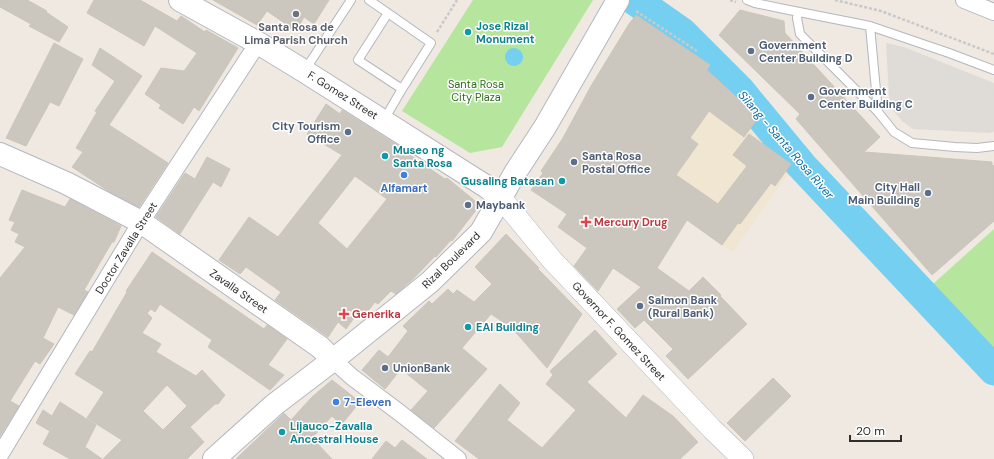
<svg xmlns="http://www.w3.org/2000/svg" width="994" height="459" font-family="'DM Sans',sans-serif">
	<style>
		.education { fill: #f0e6d1 }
		.green { fill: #b6e59e }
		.plaza { fill: #dfdcd8 }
		.water { fill: #75cff0 }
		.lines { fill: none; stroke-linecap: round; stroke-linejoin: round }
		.river { stroke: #75cff0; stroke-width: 31 }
		.building { fill: #cbc7bf; stroke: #cbc5ba; fill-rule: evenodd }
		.service-casing { stroke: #b4b7c1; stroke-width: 10 }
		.minor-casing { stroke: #b4b7c1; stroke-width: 18 }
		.tertiary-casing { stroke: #b4b7c1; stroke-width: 22 }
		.secondary-casing { stroke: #b4b7c1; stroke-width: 24 }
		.path { stroke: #c9c9c9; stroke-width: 2.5; stroke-dasharray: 3 2; stroke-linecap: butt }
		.service { stroke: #fff; stroke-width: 8 }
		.minor { stroke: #fff; stroke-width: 16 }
		.tertiary { stroke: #fff; stroke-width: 21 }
		.secondary { stroke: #fff; stroke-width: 22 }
		.worship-dot { fill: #6b7280; stroke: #fff; stroke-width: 1.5 }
		.culture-dot { fill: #0f9aa8; stroke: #fff; stroke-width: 1.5 }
		.service-dot { fill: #5c6f8a; stroke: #fff; stroke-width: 1.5 }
		.shop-dot { fill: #3f7fe0; stroke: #fff; stroke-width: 1.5 }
		.health-dot { fill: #e0444e; stroke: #fff; stroke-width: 1.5 }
		.labels { text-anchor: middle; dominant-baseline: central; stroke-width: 3; stroke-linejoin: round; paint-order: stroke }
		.culture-label { font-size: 11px; font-weight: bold; fill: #0d838f; stroke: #fff; text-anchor: start }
		.worship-label { font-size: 11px; font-weight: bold; fill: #5b616d; stroke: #fff }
		.service-label { font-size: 11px; font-weight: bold; fill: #4e5e75; stroke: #fff; text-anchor: start }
		.park-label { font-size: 11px; fill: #2c6e1b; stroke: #fff }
		.street-label { font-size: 11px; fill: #2e2e2e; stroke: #fff }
		.shop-label { font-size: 11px; font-weight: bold; fill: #366cbe; stroke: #fff }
		.health-label { font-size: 11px; font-weight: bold; fill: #be3a42; stroke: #fff; text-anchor: start }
		.water-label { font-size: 12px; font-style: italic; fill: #0d6fa3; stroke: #fff }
	</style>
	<rect width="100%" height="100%" fill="#efe9e1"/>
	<path class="education" d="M707 71 746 106 795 165 732 252 651 194 562 138 579 108Z"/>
	<path class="green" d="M473 0H593L502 147 470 153 402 111Z
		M994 229V348L933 284Z"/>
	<path class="plaza" d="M886 43 904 47 994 83V132L989 133 913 129 902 121 893 110 889 96Z"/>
	<path class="water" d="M505 57a9 9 0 1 1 18 0a9 9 0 1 1-18 0Z"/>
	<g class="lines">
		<path class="river" d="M635 0 682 33 739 90 801 165 994 370"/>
	</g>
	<path class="building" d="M0 0H27L47 11 46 12 68 27 59 42 29 26 31 24 0 7Z
		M94 0H140L177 21 181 16 205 32 206 30 238 48 199 111 194 107 183 124 159 108 161 105 145 94 161 68 184 71 197 53 155 26 144 46 87 13Z
		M213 0H329L314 24 304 17 296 31 267 11 257 25Z
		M740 10 784 21 785 33 880 137 864 152 992 162V165L994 166V221L932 275 796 119 800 114 719 35Z
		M636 15 710 65 707 70 746 106 757 119 744 137 709 111 690 138 698 144 676 175 718 204 747 166 733 155 749 134 791 164 775 186 771 183 740 224 738 223 722 245 687 220 657 268 689 291 703 277 721 295 720 296 747 324 688 379 666 356 673 349 644 320 635 328 617 309 641 287 613 268 598 291 574 266 587 248 558 227 567 214 531 190 543 173 541 171 563 138 591 86 629 24Z
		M54 43 83 59 59 106 50 102 26 146 6 138Z
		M100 48 142 76 109 125 168 163 139 207 110 192 72 167 83 152 76 148 97 112 95 111 115 81 92 65Z
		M326 104 340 114 342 110 408 152 407 153 445 179 447 178 480 205 452 241 451 240 436 257 435 256 413 279 396 294 391 291 378 304 375 302 364 316 359 311 346 329 338 322 328 337 275 300 281 292 246 267 240 274 219 260 249 217 278 237 342 155 307 134ZM355 176 387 199 347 249 318 223Z
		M207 157 230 169 221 187 213 182 180 234 156 217 185 173 195 179Z
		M22 190 65 207 70 199 121 226 114 242H112L84 290 88 292 74 315 58 307 43 338 54 344 40 364 35 361 10 401 19 406 0 436V278L25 247 15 242 19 234 11 230 15 222 9 220Z
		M506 234 539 268 538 269 582 314 547 368 512 328 491 314 462 348 487 369 434 428 411 410 428 391 401 369 385 389 362 370 379 350 388 357 408 331 403 326 429 301 432 304 448 289 453 294 457 290 474 302 492 284 475 267Z
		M152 252 264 329 267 325 287 339 268 365 284 375 270 390 208 347 212 340 160 304 155 312 151 309 147 313 152 318 142 333 161 344 156 352 196 376 202 370 225 395 218 404H215L190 427 204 442 187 459H103L122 440 87 418 104 392 75 374 90 351 92 352 127 292 126 291ZM167 385 187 406 163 430 143 411Z
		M595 330 617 354 587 382 626 418 643 395 673 416 698 442 680 459H479L455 441 500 384 520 403 507 420 542 448 576 410 546 384 553 375 550 371Z
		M773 378 791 396 745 441 727 423Z
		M332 380 360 402 341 425 332 416 312 438 332 459H236L282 415 284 413 291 420 312 397Z
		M60 402 96 425 85 447 102 459H70L43 444 50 431 36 423 43 410 52 416Z
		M402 440 427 459H372L386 441 395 448Z"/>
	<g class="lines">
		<g class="service-casing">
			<path id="service" d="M369 0 431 43 402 89 358 60 388 13
				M747 0 755 3 784 9 870 26 949 53 994 70
				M798 12 797 18 800 34 878 112
				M870 26 878 112 894 132 912 143 955 147 977 148 994 146
				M305 70 351 0
				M384 120 402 89"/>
		</g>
		<g class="minor-casing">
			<path id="minor" d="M964 0 994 12
				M333 360 352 377 400 413 458 459
				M0 455 141 222 258 43"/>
		</g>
		<g class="tertiary-casing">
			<path id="tertiary" d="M501 198 552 260 712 429 743 459"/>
		</g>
		<g class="secondary-casing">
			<path id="secondary" d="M180 0 258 43 304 71 487 187 501 198
				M0 154 66 183 141 222 320 347 333 360
				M214 459 274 405 333 360 430 282 481 232 515 173 545 127 618 0"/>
		</g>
		<path class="path" d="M730 0 736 2
			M835 0 881 11 994 54
			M636 11 697 51
			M437 32 457 0"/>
		<use href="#service" class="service"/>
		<use href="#minor" class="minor"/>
		<use href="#tertiary" class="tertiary"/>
		<use href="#secondary" class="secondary"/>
	</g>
	<circle class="worship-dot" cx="296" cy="14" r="4"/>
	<g class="culture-dot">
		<circle cx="468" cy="32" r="4"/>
		<circle cx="385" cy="156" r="4"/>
		<circle cx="562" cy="181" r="4"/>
		<circle cx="468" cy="327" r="4"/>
		<circle cx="282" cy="432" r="4"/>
	</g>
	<g class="service-dot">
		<circle cx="751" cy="51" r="4"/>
		<circle cx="811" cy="97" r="4"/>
		<circle cx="348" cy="132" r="4"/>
		<circle cx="574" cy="162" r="4"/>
		<circle cx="928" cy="193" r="4"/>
		<circle cx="468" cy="205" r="4"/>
		<circle cx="640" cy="306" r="4"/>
		<circle cx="385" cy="368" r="4"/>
	</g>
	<g class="shop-dot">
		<circle cx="404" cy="175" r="4"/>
		<circle cx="336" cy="402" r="4"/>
	</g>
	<g class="health-dot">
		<path d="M584 216h4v4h4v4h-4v4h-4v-4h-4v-4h4z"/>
		<path d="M342 308h4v4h4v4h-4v4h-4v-4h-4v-4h4z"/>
	</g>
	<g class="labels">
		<g class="culture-label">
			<text x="476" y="26">Jose Rizal<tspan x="476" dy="13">Monument</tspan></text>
			<text x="393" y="150">Museo ng<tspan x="393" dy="13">Santa Rosa</tspan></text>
			<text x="554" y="181" text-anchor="end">Gusaling Batasan</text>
			<text x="476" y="327">EAI Building</text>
			<text x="290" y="426">Lijauco-Zavalla<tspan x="290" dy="13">Ancestral House</tspan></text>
		</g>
		<g class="worship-label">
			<text x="296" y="27">Santa Rosa de<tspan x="296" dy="13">Lima Parish Church</tspan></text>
		</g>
		<g class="service-label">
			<text x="759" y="45">Government<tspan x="759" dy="13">Center Building D</tspan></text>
			<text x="819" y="91">Government<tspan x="819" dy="13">Center Building C</tspan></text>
			<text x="340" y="126" text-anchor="end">City Tourism<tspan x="340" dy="13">Office</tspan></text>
			<text x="582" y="156">Santa Rosa<tspan x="582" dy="13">Postal Office</tspan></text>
			<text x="920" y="187" text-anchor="end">City Hall<tspan x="920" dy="13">Main Building</tspan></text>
			<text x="476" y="205">Maybank</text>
			<text x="648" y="300">Salmon Bank<tspan x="648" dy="13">(Rural Bank)</tspan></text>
			<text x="393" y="368">UnionBank</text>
		</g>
		<g class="park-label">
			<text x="476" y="84">Santa Rosa<tspan x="476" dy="13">City Plaza</tspan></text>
		</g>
		<g class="street-label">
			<text transform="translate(343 95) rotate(32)">F. Gomez Street</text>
			<text transform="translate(126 248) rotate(-58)">Doctor Zavalla Street</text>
			<text transform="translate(451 260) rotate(-44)">Rizal Boulevard</text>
			<text transform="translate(239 291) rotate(35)">Zavalla Street</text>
			<text transform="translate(619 331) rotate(47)">Governor F. Gomez Street</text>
		</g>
		<g class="shop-label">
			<text x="404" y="188">Alfamart</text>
			<text x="344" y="402" text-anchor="start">7-Eleven</text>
		</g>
		<g class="health-label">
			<text x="594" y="222">Mercury Drug</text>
			<text x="352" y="314">Generika</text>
		</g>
		<g class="water-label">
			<text transform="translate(786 145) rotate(49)">Silang - Santa Rosa River</text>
		</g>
	</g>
	<path d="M850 435v6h51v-6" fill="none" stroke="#2e2e2e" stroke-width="2"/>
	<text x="856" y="435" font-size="12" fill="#2e2e2e" stroke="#ffffff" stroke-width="3" paint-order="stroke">20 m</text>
</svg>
